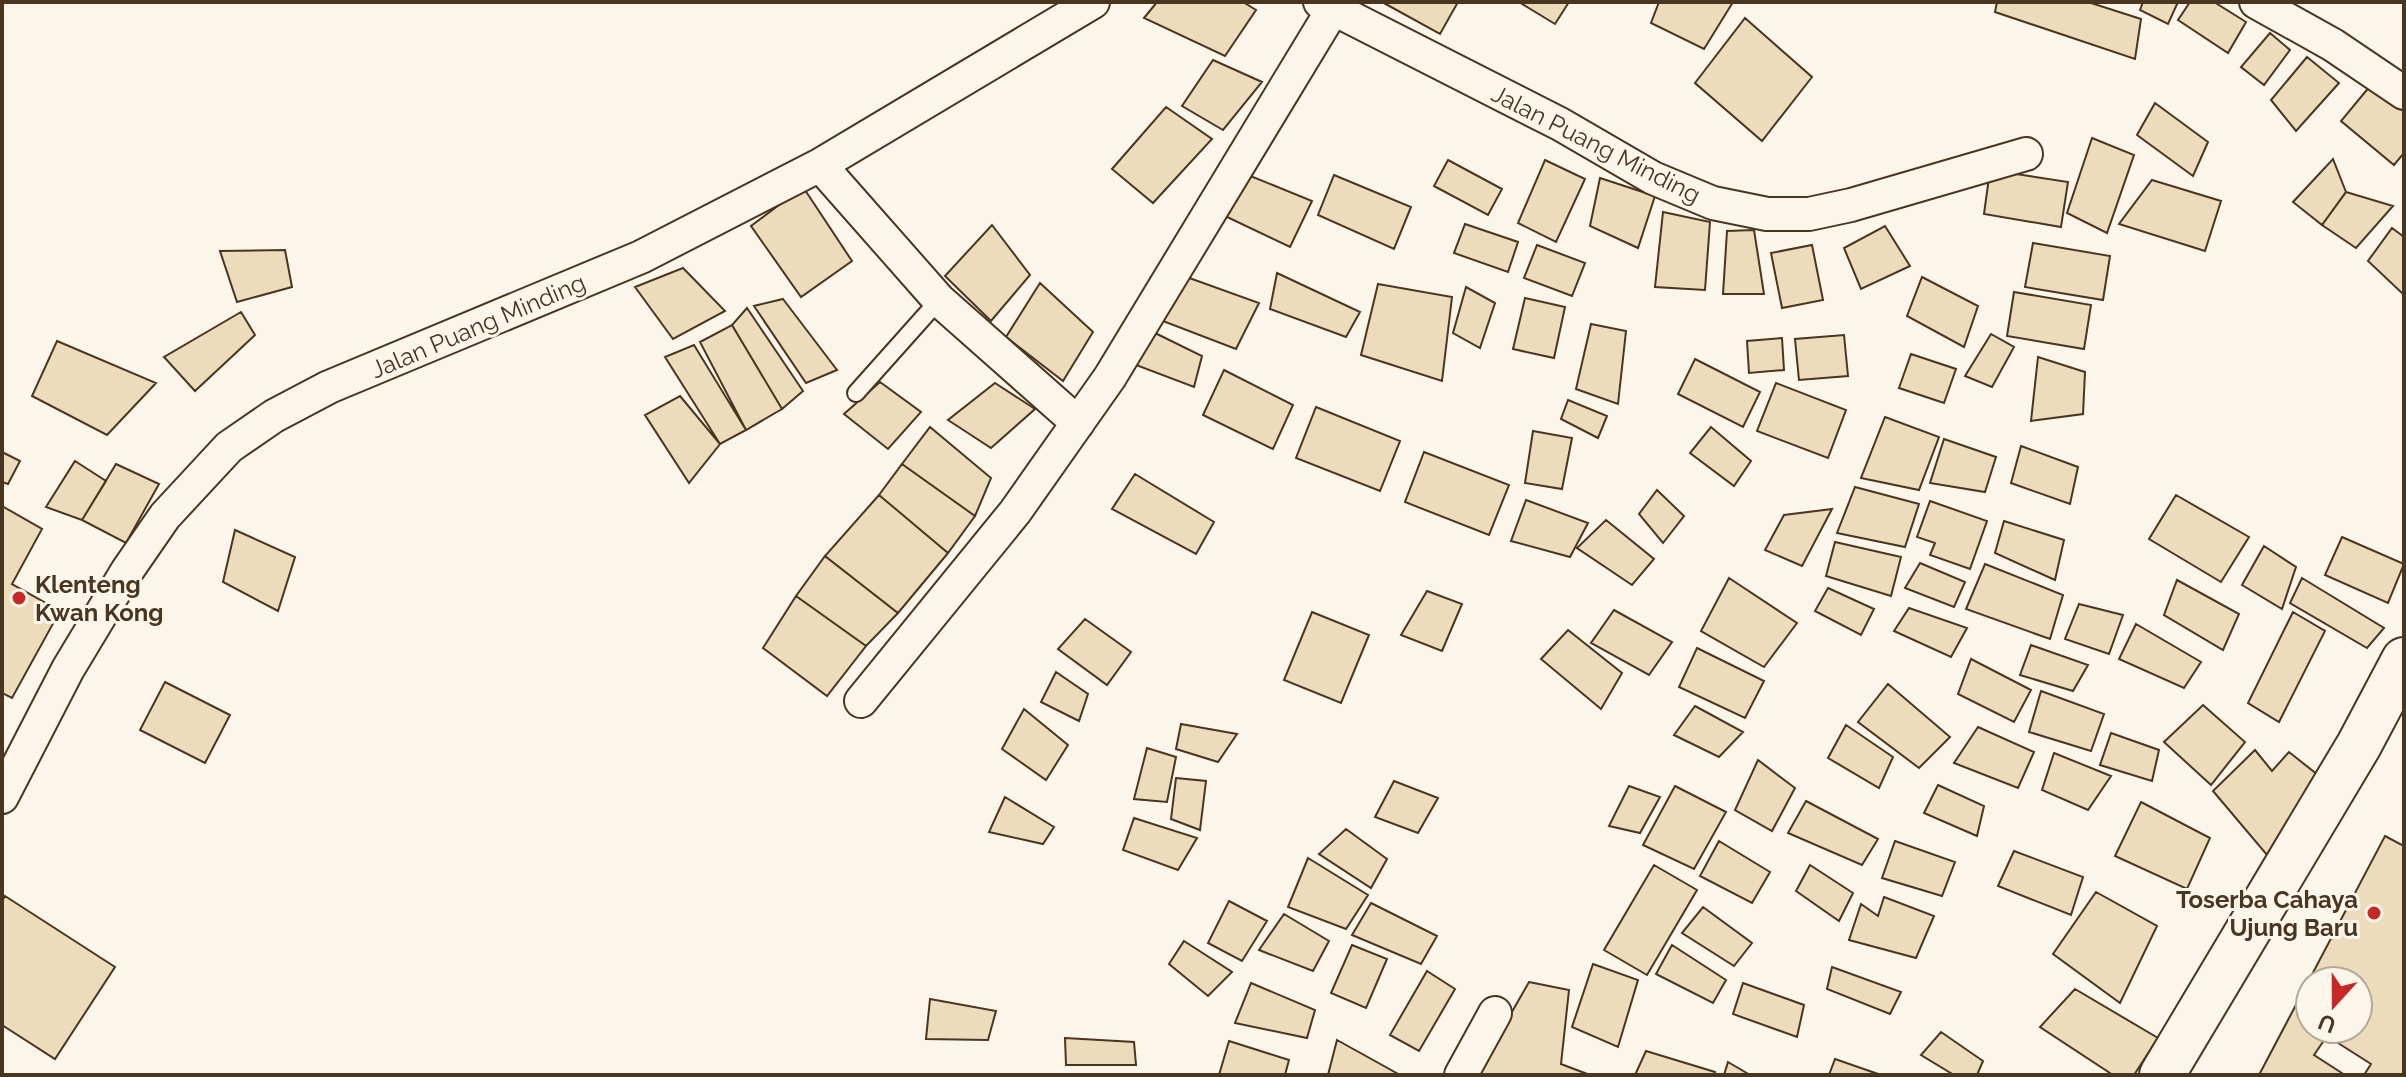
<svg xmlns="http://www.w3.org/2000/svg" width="2406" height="1077" font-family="Raleway,sans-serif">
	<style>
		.building { fill: #ecdcbc; stroke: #4a3520; stroke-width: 2; fill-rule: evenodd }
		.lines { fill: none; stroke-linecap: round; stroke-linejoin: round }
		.lane-casing { stroke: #4a3520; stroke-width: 20 }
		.street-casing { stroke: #4a3520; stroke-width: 36 }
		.highway-casing { stroke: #4a3520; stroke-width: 48 }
		.lane { stroke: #fbf6e9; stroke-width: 16 }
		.street { stroke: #fbf6e9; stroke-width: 32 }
		.highway { stroke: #fbf6e9; stroke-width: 44 }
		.poi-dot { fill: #c62828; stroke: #fbf6e9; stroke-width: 3 }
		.labels { text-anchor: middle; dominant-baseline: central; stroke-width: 6; stroke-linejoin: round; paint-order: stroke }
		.street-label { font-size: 24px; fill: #4a3520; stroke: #fbf6e9 }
		.poi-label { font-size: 24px; font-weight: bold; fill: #4a3520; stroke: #fbf6e9; text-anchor: start }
	</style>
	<rect width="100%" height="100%" fill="#fbf6e9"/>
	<path class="building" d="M1157 2H1243L1256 10 1225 56 1144 18Z
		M1382 2H1458L1440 34Z
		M1519 2H1569L1555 24Z
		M1659 2H1733L1704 49 1651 23Z
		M1997 2H2088L2141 19 2135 59 1995 12Z
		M2143 2H2178L2168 24 2140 10Z
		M2190 2H2214L2246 22 2228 53 2178 20Z
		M1745 18 1812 77 1762 141 1695 83Z
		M2270 33 2290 50 2264 85 2241 67Z
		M2307 57 2339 83 2296 131 2271 100Z
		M1213 60 1262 82 1223 130 1182 106Z
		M2375 80 2404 105V153L2394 165 2341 121Z
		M2155 103 2208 142 2193 176 2137 135Z
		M1166 107 1212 139 1153 203 1112 169Z
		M2092 138 2134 155 2107 233 2067 213Z
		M2333 159 2346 192 2322 225 2293 202Z
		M1448 160 1502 189 1488 215 1434 186Z
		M1545 160 1585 179 1556 242 1518 223Z
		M1990 170 2068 182 2061 227 1984 214Z
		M1248 175 1312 201 1290 247 1225 216Z
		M1334 175 1411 207 1394 249 1318 215Z
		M1600 178 1655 196 1638 248 1590 226Z
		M2152 180 2221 201 2205 251 2119 224Z
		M803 187 852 261 801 297 751 226Z
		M2346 192 2393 206 2356 248 2322 225Z
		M1663 212 1710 222 1705 290 1655 287Z
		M1465 224 1518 242 1508 272 1454 253Z
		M992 225 1030 275 991 321 945 276Z
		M1885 226 1910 266 1861 289 1844 248Z
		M2392 228 2404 237 2403 294 2368 261Z
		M1754 230 1764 294H1723L1727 231Z
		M2033 243 2110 256 2103 300 2025 287Z
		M1537 245 1585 263 1572 296 1524 278Z
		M1812 245 1823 300 1782 308 1771 253Z
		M285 250 292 287 237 302 220 251Z
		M683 268 725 311 673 339 635 287Z
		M1277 273 1360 312 1346 337 1270 309Z
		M1181 275 1259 303 1236 349 1155 318Z
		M1922 277 1978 306 1964 347 1907 316Z
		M1040 283 1093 332 1063 381 1006 337Z
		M1378 284 1452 297 1442 381 1361 355Z
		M1466 287 1495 303 1480 348 1453 333Z
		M2014 292 2091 305 2084 349 2007 336Z
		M1525 298 1565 307 1554 358 1513 349Z
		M783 299 837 370 806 383 754 306Z
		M747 308 803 391 782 409 732 325Z
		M241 312 255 335 195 391 164 357Z
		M1591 324 1626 331 1618 404 1576 389Z
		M732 325 782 409 746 430 700 342Z
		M1151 331 1202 356 1194 387 1136 365Z
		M1991 334 2014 347 1992 387 1965 376Z
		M1844 335 1848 376 1799 380 1795 339Z
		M1782 338 1784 370 1749 373 1747 341Z
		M57 341 156 383 107 435 32 396Z
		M694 345 746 430 720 444 665 357Z
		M1911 354 1956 369 1944 403 1899 388Z
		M2038 357 2085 372 2083 414 2031 421Z
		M1695 359 1760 392 1743 427 1678 394Z
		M1224 370 1293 405 1273 449 1203 415Z
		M880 382 921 412 888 449 844 414Z
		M995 383 1035 409 991 448 948 420Z
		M1776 383 1846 410 1828 458 1757 431Z
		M680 396 720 444 689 483 645 415Z
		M1568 400 1607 416 1598 438 1561 419Z
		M1316 407 1400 441 1380 491 1296 458Z
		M1885 417 1939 437 1919 490 1861 478Z
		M930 427 991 478 975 516 902 464Z
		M1711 427 1751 461 1734 486 1690 453Z
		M1533 431 1572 438 1562 489 1525 483Z
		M1944 439 1996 457 1985 492 1930 483Z
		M2021 446 2078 467 2070 504 2011 483Z
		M2 452 20 461 8 484 2 482Z
		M1424 452 1509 485 1489 535 1405 502Z
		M75 461 106 481 82 520 46 507Z
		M116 464 159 484 126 543 82 520Z
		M902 464 975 516 948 553 879 495Z
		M1135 474 1214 522 1196 554 1112 509Z
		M1855 487 1919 504 1905 547 1837 533Z
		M1657 490 1684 516 1663 543 1639 514Z
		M879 495 948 553 898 613 825 556Z
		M2176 495 2249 537 2221 582 2149 539Z
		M1526 500 1588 523 1570 557 1511 541Z
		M1930 501 1987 521 1970 569 1930 555 1935 543 1917 537Z
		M2 506 42 529 12 584 60 611 12 698 2 693Z
		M1832 509 1802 566 1765 550 1784 515Z
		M1606 520 1654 559 1632 585 1577 548Z
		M2004 521 2064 540 2055 580 1995 553Z
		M235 530 295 557 278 611 223 582Z
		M2342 537 2404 564 2388 603 2325 575Z
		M1835 542 1901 557 1891 596 1826 576Z
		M2264 546 2296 567 2282 609 2242 585Z
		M825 556 898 613 866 646 796 596Z
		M1920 563 1965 582 1954 607 1905 588Z
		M1985 564 2063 595 2050 639 1966 609Z
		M1729 578 1797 623 1764 667 1701 631Z
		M2302 578 2384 628 2367 648 2290 603Z
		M2177 580 2239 614 2223 650 2164 615Z
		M1828 588 1874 609 1861 635 1815 611Z
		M1427 591 1462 604 1442 651 1401 635Z
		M796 596 866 646 827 696 763 648Z
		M2079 604 2123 615 2109 654 2065 639Z
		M1909 608 1967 628 1951 657 1894 631Z
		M1614 610 1672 642 1649 675 1591 643Z
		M1312 612 1369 635 1341 703 1284 680Z
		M2293 612 2325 631 2279 722 2248 703Z
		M1085 619 1131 652 1107 685 1058 649Z
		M2136 624 2201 662 2184 688 2119 659Z
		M1568 630 1622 673 1601 709 1541 659Z
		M2031 645 2088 665 2073 691 2020 675Z
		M1697 648 1764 681 1745 718 1679 687Z
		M1971 659 2031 690 2014 722 1958 694Z
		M1056 672 1088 694 1079 721 1041 702Z
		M165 682 230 715 205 763 140 730Z
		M1888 684 1950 737 1919 768 1858 722Z
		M2041 691 2104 714 2091 751 2029 732Z
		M2203 705 2245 742 2211 785 2164 742Z
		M1695 706 1743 732 1719 757 1674 735Z
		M1024 709 1068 745 1046 780 1002 749Z
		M1181 724 1237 734 1218 762 1176 749Z
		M1846 725 1893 757 1879 788 1828 758Z
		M1978 727 2034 752 2018 788 1954 763Z
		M2111 733 2159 750 2152 781 2100 765Z
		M1147 748 1176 757 1167 802 1134 799Z
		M2255 750 2272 771 2289 752 2323 779 2267 855 2213 791Z
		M2054 753 2111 776 2088 810 2042 790Z
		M1758 760 1795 788 1772 831 1735 810Z
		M1176 778 1206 781 1200 830 1171 819Z
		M1394 781 1438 798 1418 833 1375 817Z
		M1938 785 1984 806 1977 836 1924 813Z
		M1629 786 1660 797 1640 833 1609 826Z
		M1675 786 1726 812 1694 869 1643 845Z
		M1005 797 1054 827 1043 844 989 832Z
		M1806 801 1878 839 1862 865 1788 833Z
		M2141 802 2210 838 2187 889 2115 856Z
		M1134 818 1197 838 1178 870 1123 850Z
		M1346 829 1387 859 1371 888 1319 854Z
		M2385 836 2404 846V1075H2259ZM2310 981H2358V1029H2310Z
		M1719 841 1770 872 1752 903 1700 876Z
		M1895 841 1955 862 1942 896 1882 878Z
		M2014 851 2083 877 2071 915 1998 886Z
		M1308 858 1368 895 1346 929 1288 907Z
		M1654 865 1697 890 1647 975 1604 950Z
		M1810 865 1853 893 1839 921 1796 891Z
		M2096 892 2157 926 2120 1003 2053 954Z
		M5 896 115 967 55 1059 2 1025V901Z
		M1884 897 1934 916 1916 958 1849 940 1861 904 1878 916Z
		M1229 901 1267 921 1242 961 1208 943Z
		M1371 903 1437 936 1421 964 1352 935Z
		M1703 907 1752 943 1734 966 1682 933Z
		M1284 914 1329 941 1313 971 1259 950Z
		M1184 941 1232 972 1208 996 1169 964Z
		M1352 945 1387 959 1366 1008 1331 993Z
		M1672 945 1726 980 1713 1003 1656 974Z
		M1593 964 1638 980 1618 1047 1572 1027Z
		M1832 967 1901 992 1890 1014 1827 989Z
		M1427 971 1455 989 1419 1051 1390 1035Z
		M1529 982 1569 990 1561 1064 1590 1075H1476Z
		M1251 983 1315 1010 1307 1038 1235 1023Z
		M1743 983 1804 1005 1797 1037 1733 1014Z
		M2075 989 2158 1038 2134 1075H2113L2040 1027Z
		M930 999 996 1011 988 1040 926 1039Z
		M1941 1032 1983 1061 1977 1075H1954L1921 1055Z
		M2327 1036 2371 1064 2364 1075H2345L2314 1055Z
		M1065 1038 1134 1042 1136 1065H1066Z
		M1337 1040 1400 1075H1328Z
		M1229 1041 1289 1060 1285 1075H1219Z
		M1646 1051 1715 1072 1714 1075H1635Z
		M1835 1059 1881 1075H1829Z
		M1728 1062 1750 1075H1724Z"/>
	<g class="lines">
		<g class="lane-casing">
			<path id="lane" d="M856 393 939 300"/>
		</g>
		<g class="street-casing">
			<path id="street" d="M1320 2 1560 124 1653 178 1713 203 1767 214H1809L1851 205 2026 154
				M2256 2 2333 45 2404 93
				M820 165 939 300 1078 423
				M861 701 1015 512 1110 377 1333 9
				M2 797 68 669 127 571 165 516 229 447 274 416 329 387 641 257 820 165 1093 2
				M1461 1075 1495 1013"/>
		</g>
		<g class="highway-casing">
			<path id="highway" d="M2162 1075 2359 745 2404 660"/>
		</g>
		<use href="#lane" class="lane"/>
		<use href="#street" class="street"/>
		<use href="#highway" class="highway"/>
	</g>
	<g class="poi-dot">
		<circle cx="19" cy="598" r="8"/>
		<circle cx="2374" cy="913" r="8"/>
	</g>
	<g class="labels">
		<g class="street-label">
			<text transform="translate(1596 144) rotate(27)">Jalan Puang Minding</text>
			<text transform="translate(478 326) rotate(-23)">Jalan Puang Minding</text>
		</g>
		<g class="poi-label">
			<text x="35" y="584">Klenteng<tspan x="35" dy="28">Kwan Kong</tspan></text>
			<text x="2358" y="899" text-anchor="end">Toserba Cahaya<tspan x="2358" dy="28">Ujung Baru</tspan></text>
		</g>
	</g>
	<rect width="2406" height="1077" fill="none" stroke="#4a3520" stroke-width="8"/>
	<g transform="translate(2334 1005) rotate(201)"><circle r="38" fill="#fbf6e9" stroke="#b4a999" stroke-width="2"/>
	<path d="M0-6L14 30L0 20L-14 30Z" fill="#c62828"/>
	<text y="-12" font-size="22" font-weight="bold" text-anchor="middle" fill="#4a3520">U</text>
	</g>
</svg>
